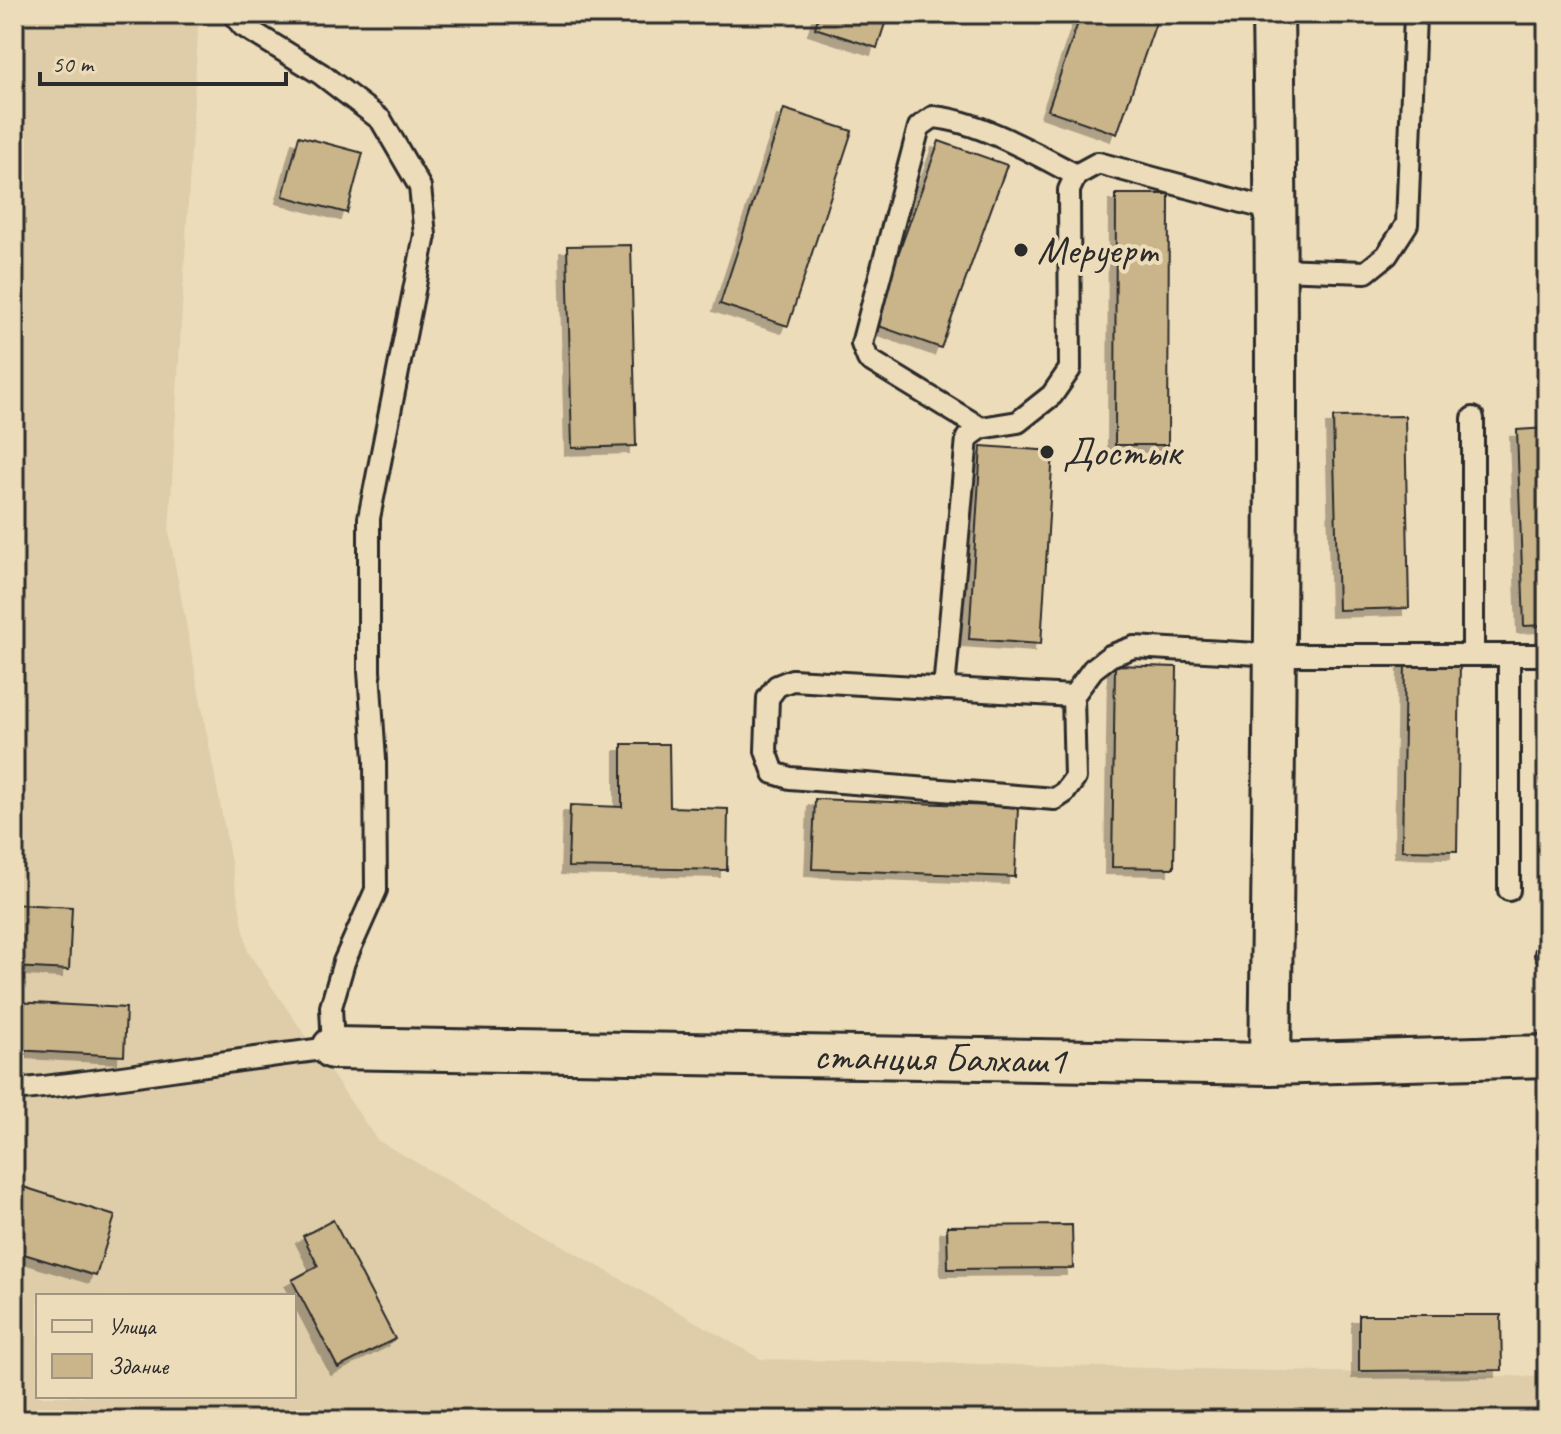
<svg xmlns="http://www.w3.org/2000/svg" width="1561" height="1434" font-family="Caveat,sans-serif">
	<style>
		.built { fill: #decda8; fill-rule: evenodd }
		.building { fill: #cab58b; stroke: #2b2b2b; stroke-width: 2; filter: url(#shadow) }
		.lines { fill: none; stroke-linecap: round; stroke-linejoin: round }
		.service-casing { stroke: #2b2b2b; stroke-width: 26 }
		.minor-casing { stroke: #2b2b2b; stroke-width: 46 }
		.service { stroke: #eddcb9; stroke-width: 20 }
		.minor { stroke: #eddcb9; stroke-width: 40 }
		.rail-casing { stroke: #2b2b2b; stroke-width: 9 }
		.rail { stroke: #eddcb9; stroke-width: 6; stroke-dasharray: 18; stroke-linecap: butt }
		.poi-dot { fill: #2b2b2b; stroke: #eddcb9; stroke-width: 3 }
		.labels { text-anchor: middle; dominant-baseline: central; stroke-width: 8; stroke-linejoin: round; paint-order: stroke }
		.poi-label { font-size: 40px; fill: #2b2b2b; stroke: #eddcb9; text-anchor: start }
		.street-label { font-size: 40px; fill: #2b2b2b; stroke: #eddcb9 }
	</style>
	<defs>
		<filter id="shadow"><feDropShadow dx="-7" dy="7" stdDeviation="0" flood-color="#0004"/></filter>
	</defs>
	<rect width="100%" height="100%" fill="#eddcb9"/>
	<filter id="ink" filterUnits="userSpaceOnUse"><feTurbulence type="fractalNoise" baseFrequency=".0125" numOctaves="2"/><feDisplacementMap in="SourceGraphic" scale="16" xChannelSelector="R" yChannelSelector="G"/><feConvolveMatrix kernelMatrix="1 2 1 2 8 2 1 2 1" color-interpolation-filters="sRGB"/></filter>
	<g filter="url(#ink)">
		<path class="built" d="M14 14H199L169 533 248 952 377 1140 761 1359 1547 1377V1420H14ZM38 1296H294V1396H38Z"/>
		<path class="building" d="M819 14H888L877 48 815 28Z
			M1081 14H1159L1117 134 1048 110Z
			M784 109 852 131 788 326 720 304Z
			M299 136 363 153 347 213 283 196Z
			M939 141 1007 165 941 348 873 324Z
			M1116 194H1169L1168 445H1115Z
			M631 245 636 446 572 448 567 246Z
			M1405 416 1409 608 1338 610 1333 417Z
			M1547 428V625L1524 626 1517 430Z
			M981 446 1053 451 1041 644 969 639Z
			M1405 661 1460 662 1457 851 1402 850Z
			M1115 665 1177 667 1174 868 1112 867Z
			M622 744H669L670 807 728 809 727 870 568 867 570 805 622 807Z
			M815 799 1018 807 1015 877 812 869Z
			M14 904 72 907 69 970 14 967Z
			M14 1002 126 1008 124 1056 14 1050Z
			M14 1184 115 1216 96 1276 14 1251Z
			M333 1220 395 1339 338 1368 292 1280 318 1266 303 1236Z
			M1072 1225 1073 1268 948 1269 947 1226Z
			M1359 1315H1501L1502 1370 1359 1371Z"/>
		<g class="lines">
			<g class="service-casing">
				<path id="service" d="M1276 269 1366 272 1387 255 1407 224 1415 14
					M981 428 868 359 862 344 919 127 933 117C977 120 1036 154 1076 175
					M1473 655V418
					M792 680 1073 696 1075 778 1064 793 1055 799 790 778 774 773 766 751 768 698 777 686Z
					M944 689 967 438 981 428 1018 422 1052 395 1070 369 1069 190 1076 175 1098 163 1276 211
					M1073 696 1093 669 1110 656 1134 647 1276 655H1547
					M1509 890V655
					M1546 954H1547
					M14 1090C121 1080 226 1060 333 1048L331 1007 344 962 376 890 375 760 369 671V518L425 235 420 187 381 120 321 74 243 26 233 14"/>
			</g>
			<g class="minor-casing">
				<path id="minor" d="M333 1048 1270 1064 1547 1056
					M1270 1064C1275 714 1279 364 1273 14"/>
			</g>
			<use href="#service" class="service"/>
			<use href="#minor" class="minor"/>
			<g class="rail-casing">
				<path id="rail" d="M14 411 16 407"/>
			</g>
			<use href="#rail" class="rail"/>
		</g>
	</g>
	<g class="poi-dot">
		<circle cx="1021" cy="250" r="8"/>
		<circle cx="1047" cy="452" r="8"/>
	</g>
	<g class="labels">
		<g class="poi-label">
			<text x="1037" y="250">Меруерт</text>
			<text x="1063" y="452">Достык</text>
		</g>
		<g class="street-label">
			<text transform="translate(940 1058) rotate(1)">станция Балхаш1</text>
		</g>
	</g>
	<rect width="1561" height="1434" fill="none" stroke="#eddcb9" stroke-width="48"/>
	<rect x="24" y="24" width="1513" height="1386" fill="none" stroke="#2b2b2b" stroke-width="3" filter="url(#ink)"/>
	<rect x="36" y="1294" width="260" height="104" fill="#eddcb9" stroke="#9f9580" stroke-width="2"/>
	<rect x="52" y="1320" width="40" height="12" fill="#eddcb9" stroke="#9f9580" stroke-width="2"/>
	<text x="108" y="1334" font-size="24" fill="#2b2b2b">Улица</text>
	<rect x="52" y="1354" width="40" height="24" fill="#cab58b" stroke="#9f9580" stroke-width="2"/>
	<text x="108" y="1374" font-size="24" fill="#2b2b2b">Здание</text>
	<path d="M40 72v12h246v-12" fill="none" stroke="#2b2b2b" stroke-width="4"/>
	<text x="52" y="72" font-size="24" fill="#2b2b2b" stroke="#eddcb9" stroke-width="6" paint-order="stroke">50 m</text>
</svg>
